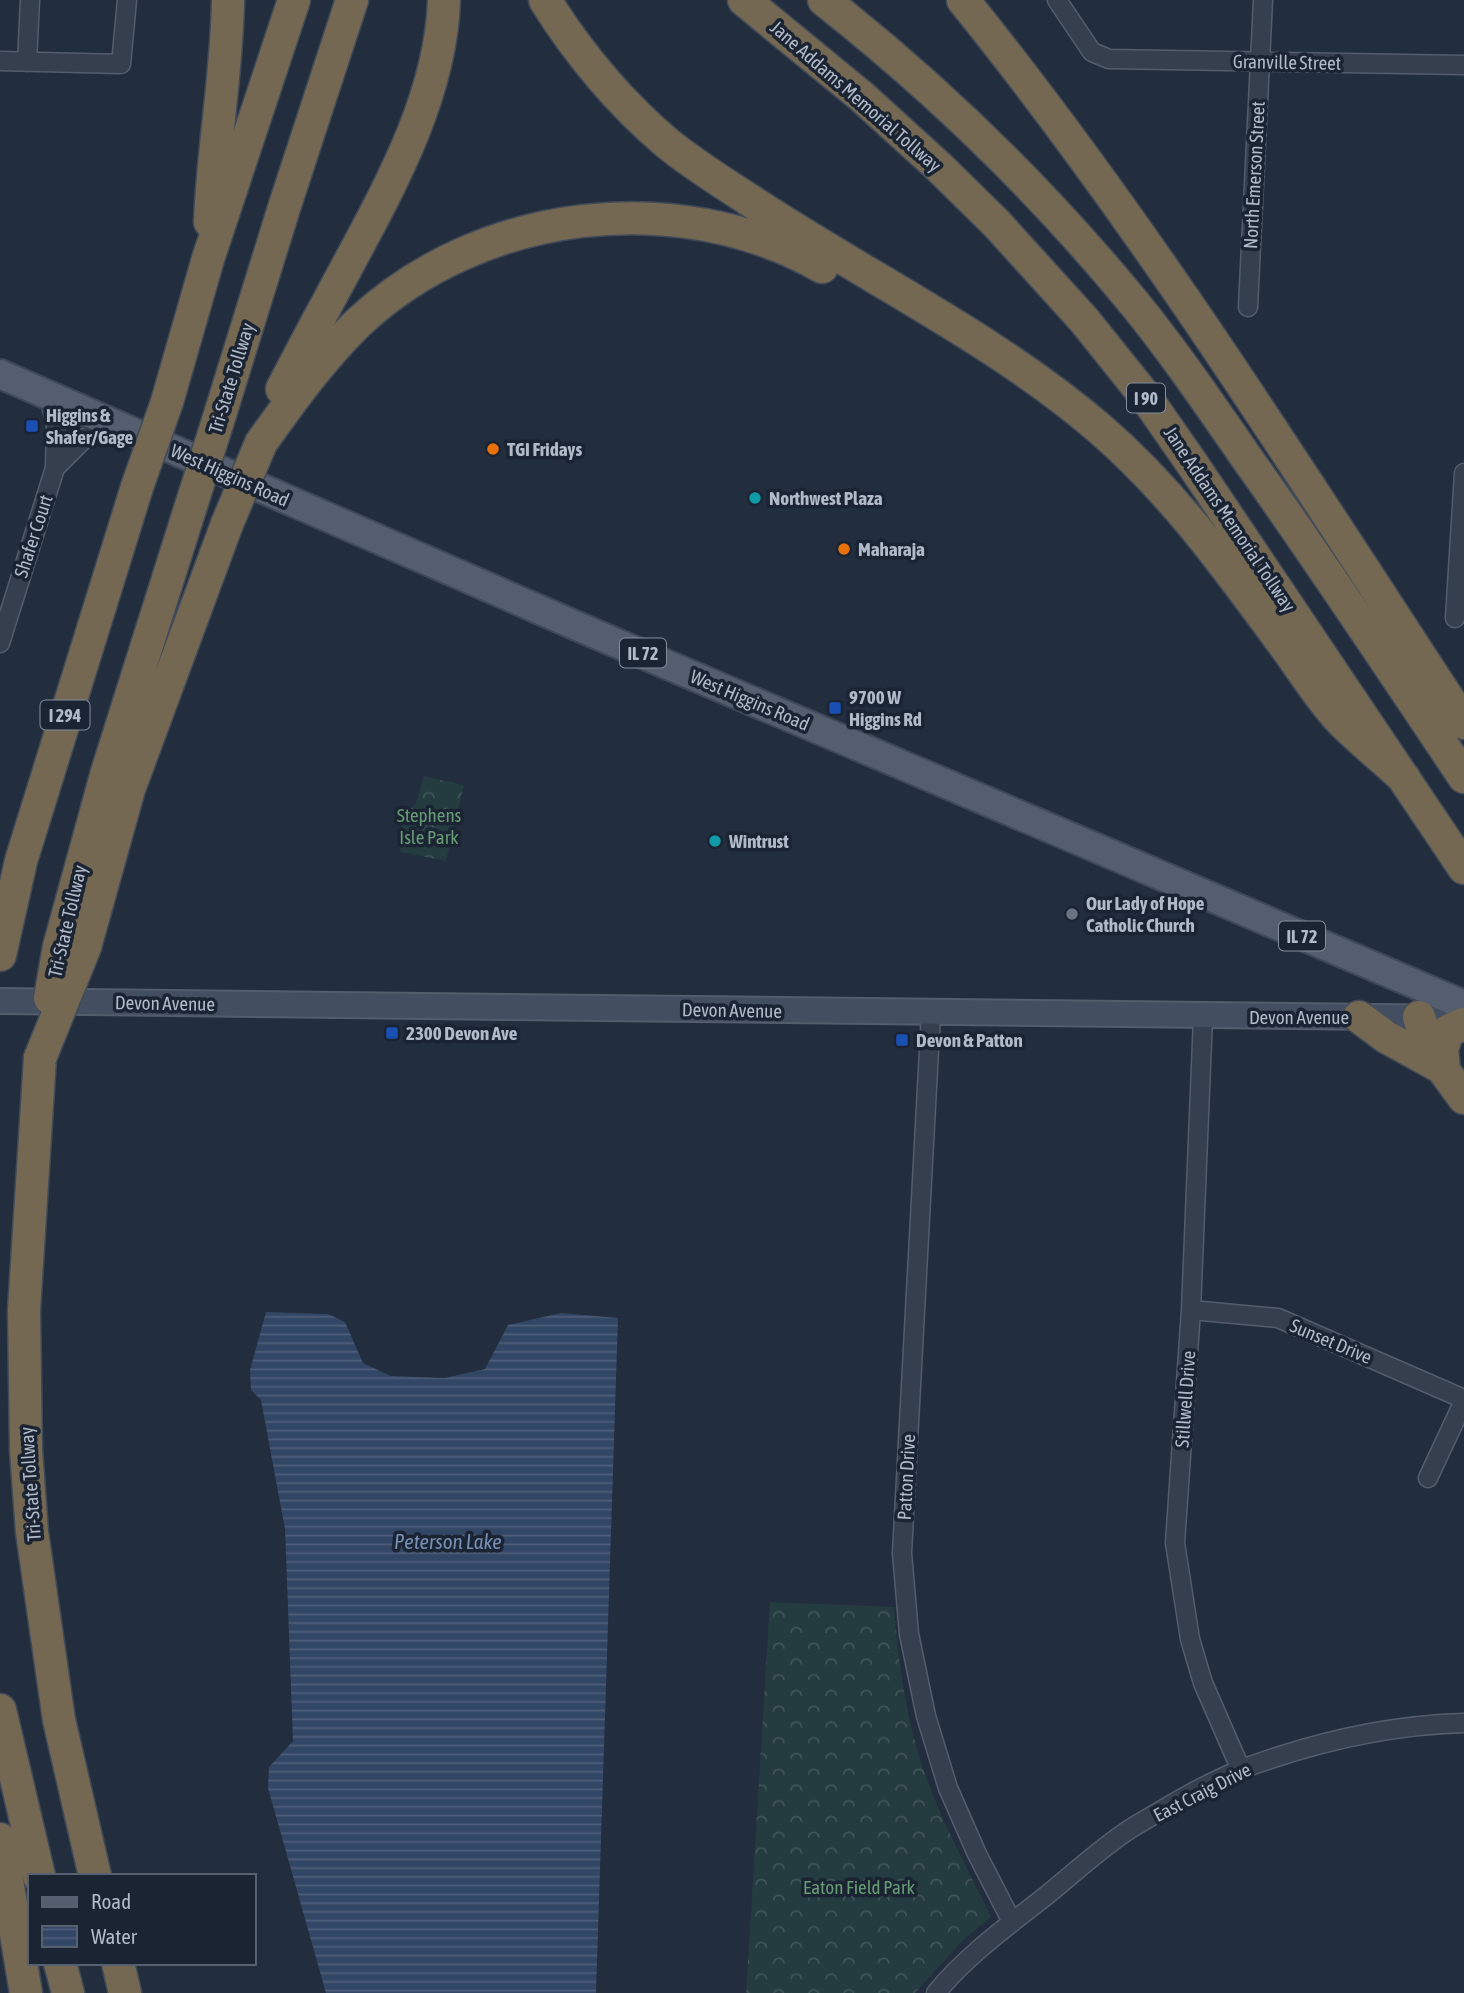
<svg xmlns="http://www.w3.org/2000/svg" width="1464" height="1993" font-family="'Asap Condensed',sans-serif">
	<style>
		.forest { fill: url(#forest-crowns) }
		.water { fill: url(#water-rules) }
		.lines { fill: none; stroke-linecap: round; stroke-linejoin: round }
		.street-casing { stroke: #545d6c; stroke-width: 21 }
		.secondary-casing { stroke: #545d6c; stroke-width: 28 }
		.primary-casing { stroke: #3f4857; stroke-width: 32 }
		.highway-casing { stroke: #414a59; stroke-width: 35 }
		.street { stroke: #363f4e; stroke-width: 18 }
		.secondary { stroke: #434e61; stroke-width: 24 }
		.primary { stroke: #545e6e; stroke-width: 28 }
		.highway { stroke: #756852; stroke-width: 32 }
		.highway-bridge-casing { stroke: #414a59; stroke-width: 35; stroke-linecap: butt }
		.highway-bridge { stroke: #756852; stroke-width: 32 }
		.transit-dot { fill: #1a4fb4; stroke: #1b2433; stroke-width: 2.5 }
		.food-dot { fill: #e8710a; stroke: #1b2433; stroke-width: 2.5 }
		.culture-dot { fill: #0f9aa8; stroke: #1b2433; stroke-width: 2.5 }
		.worship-dot { fill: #6b7280; stroke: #1b2433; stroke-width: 2.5 }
		.labels { text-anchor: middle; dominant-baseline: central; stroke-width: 7; stroke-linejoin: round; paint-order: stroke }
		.shield { fill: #1b2433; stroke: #848d9c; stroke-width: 2 }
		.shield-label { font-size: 18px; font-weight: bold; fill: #b1bac9 }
		.street-label { font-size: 19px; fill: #b1bac9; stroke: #1b2433 }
		.poi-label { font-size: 19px; font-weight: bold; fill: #b1bac9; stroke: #1b2433; text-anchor: start }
		.park-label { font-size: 19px; fill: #679c74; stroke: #1b2433 }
		.water-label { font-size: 21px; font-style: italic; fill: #778fb3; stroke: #1b2433 }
	</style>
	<defs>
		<pattern id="forest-crowns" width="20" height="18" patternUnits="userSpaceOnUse" patternTransform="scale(1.75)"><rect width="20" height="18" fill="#243b3f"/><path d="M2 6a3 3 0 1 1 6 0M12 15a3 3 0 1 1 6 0" fill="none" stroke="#415559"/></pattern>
		<pattern id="water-rules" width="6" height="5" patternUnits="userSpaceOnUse" patternTransform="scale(1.75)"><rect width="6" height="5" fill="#324665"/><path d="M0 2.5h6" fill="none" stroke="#4d5f7a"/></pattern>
	</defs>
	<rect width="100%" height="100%" fill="#222d3e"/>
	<path class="forest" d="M424 776 464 785 446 861 401 852 397 841 406 835 396 817 415 805Z
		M770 1602 894 1607C899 1669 908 1732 931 1790 948 1834 971 1875 991 1917L963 1940 915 1993H746Z"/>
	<path class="water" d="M266 1312 328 1314 345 1322 363 1363 391 1376 445 1378 485 1369 508 1325 561 1313 618 1318 596 1993H326L268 1788 269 1767 293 1741 285 1529 261 1400 251 1390 250 1370Z"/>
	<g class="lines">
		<g class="street-casing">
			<path id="street" d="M1057 0 1092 52 1109 59 1464 65
				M0 61 121 64 127 0
				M27 62 30 0
				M1248 307 1263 0
				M55 468 85 438 113 424
				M1455 618 1464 473
				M0 643 55 468 56 425 49 396
				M931 1013 902 1553 909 1634 926 1716 948 1788 977 1854 1012 1922
				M1203 1017 1191 1310 1175 1543 1190 1639 1203 1683 1241 1770
				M1191 1310 1278 1318 1464 1399
				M1428 1478 1464 1401
				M936 1993C967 1955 1009 1925 1047 1895 1074 1873 1101 1848 1130 1829 1165 1808 1204 1784 1242 1769 1312 1743 1389 1725 1464 1723"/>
		</g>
		<g class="secondary-casing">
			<path id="secondary" d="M0 1001 1464 1018"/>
		</g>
		<g class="primary-casing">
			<path id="primary" d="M0 374 586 630 1464 1005"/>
		</g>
		<g class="highway-casing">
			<path id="highway" d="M545 0C578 53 619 102 667 143 694 165 725 184 754 203 868 278 995 339 1099 428 1171 490 1223 562 1279 638 1299 664 1320 700 1343 723 1362 742 1384 759 1404 778
				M744 0 861 96 938 166 997 224 1084 320 1145 396 1193 465 1464 868
				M824 0C937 89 1042 191 1134 303 1174 352 1210 405 1246 457 1321 562 1392 670 1464 777
				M963 0C1148 229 1303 478 1464 723
				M210 222C213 147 227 74 228 0
				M282 389C304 346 327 304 350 261 393 181 441 93 444 0
				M167 402 208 259 294 0
				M217 424 284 208 352 0
				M261 443C291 401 321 359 358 323 480 208 678 185 822 267
				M59 947 107 772 190 509
				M85 947 129 789 227 524
				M0 955 21 861 137 487
				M1359 1017 1386 1037 1444 1069
				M1419 1017 1431 1053 1464 1098
				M40 1058 24 1310 26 1450 32 1532 59 1720 95 1876
				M1444 1069 1442 1049 1448 1031 1464 1024
				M0 1710 39 1876
				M0 1839 26 1993
				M60 1963 68 1993
				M118 1963 125 1993"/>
		</g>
		<use href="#street" class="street"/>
		<use href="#secondary" class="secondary"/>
		<use href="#primary" class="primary"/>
		<use href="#highway" class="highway"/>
		<g class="highway-bridge-casing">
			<path id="highway-bridge" d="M137 487 167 402
				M190 509 217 424
				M227 524 261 443
				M50 998 59 947
				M40 1058 85 947"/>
		</g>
		<use href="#highway-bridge" class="highway-bridge"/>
	</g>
	<g class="transit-dot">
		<rect x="25" y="419" width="14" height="14" rx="3.5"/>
		<rect x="828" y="701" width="14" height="14" rx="3.5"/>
		<rect x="385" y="1026" width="14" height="14" rx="3.5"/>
		<rect x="895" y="1033" width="14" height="14" rx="3.5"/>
	</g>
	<g class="food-dot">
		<circle cx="493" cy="449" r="7"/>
		<circle cx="844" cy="549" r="7"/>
	</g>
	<g class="culture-dot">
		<circle cx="755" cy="498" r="7"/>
		<circle cx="715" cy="841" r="7"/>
	</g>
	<circle class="worship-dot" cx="1072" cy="914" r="7"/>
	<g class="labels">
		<g class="shield">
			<rect x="1127" y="383.5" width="38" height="29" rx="5"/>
			<rect x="620" y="638.5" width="46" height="29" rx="5"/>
			<rect x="40.5" y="700.5" width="49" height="29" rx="5"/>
			<rect x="1279" y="921.5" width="46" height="29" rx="5"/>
		</g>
		<g class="shield-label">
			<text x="1146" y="398">I 90</text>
			<text x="643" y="653">IL 72</text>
			<text x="65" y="715">I 294</text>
			<text x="1302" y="936">IL 72</text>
		</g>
		<g class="street-label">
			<text transform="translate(1287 62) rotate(1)">Granville Street</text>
			<text transform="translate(856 96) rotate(41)">Jane Addams Memorial Tollway</text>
			<text transform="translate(1254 175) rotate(-87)">North Emerson Street</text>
			<text transform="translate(231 378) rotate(-73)">Tri-State Tollway</text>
			<text transform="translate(230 475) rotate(24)">West Higgins Road</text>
			<text transform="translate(1230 519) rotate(56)">Jane Addams Memorial Tollway</text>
			<text transform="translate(33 536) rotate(-72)">Shafer Court</text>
			<text transform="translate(750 700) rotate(23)">West Higgins Road</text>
			<text transform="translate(67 921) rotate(-77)">Tri-State Tollway</text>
			<text transform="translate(165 1003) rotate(1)">Devon Avenue</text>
			<text transform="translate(732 1010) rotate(1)">Devon Avenue</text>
			<text x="1299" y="1017">Devon Avenue</text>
			<text transform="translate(1331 1341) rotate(23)">Sunset Drive</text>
			<text transform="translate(1185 1399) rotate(-86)">Stillwell Drive</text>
			<text transform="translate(906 1477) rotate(-87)">Patton Drive</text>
			<text transform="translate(30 1484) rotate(-94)">Tri-State Tollway</text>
			<text transform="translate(1202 1792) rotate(-27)">East Craig Drive</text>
		</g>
		<g class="poi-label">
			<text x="46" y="415">Higgins &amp;<tspan x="46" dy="22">Shafer/Gage</tspan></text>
			<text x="507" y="449">TGI Fridays</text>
			<text x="769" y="498">Northwest Plaza</text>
			<text x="858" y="549">Maharaja</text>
			<text x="849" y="697">9700 W<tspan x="849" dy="22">Higgins Rd</tspan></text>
			<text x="729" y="841">Wintrust</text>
			<text x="1086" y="903">Our Lady of Hope<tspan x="1086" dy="22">Catholic Church</tspan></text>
			<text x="406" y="1033">2300 Devon Ave</text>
			<text x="916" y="1040">Devon &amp; Patton</text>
		</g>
		<g class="park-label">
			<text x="429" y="815">Stephens<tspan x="429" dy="22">Isle Park</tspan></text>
			<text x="859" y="1887">Eaton Field Park</text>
		</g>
		<g class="water-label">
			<text x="448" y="1541">Peterson Lake</text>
		</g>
	</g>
	<rect x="28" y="1874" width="228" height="91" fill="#1b2433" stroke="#57606f" stroke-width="2"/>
	<rect x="42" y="1897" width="35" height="10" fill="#545e6e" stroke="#57606f" stroke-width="2"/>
	<text x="91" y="1909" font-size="21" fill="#b1bac9">Road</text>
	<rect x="42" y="1926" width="35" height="21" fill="url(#water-rules)" stroke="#57606f" stroke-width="2"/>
	<text x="91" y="1944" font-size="21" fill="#b1bac9">Water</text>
</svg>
